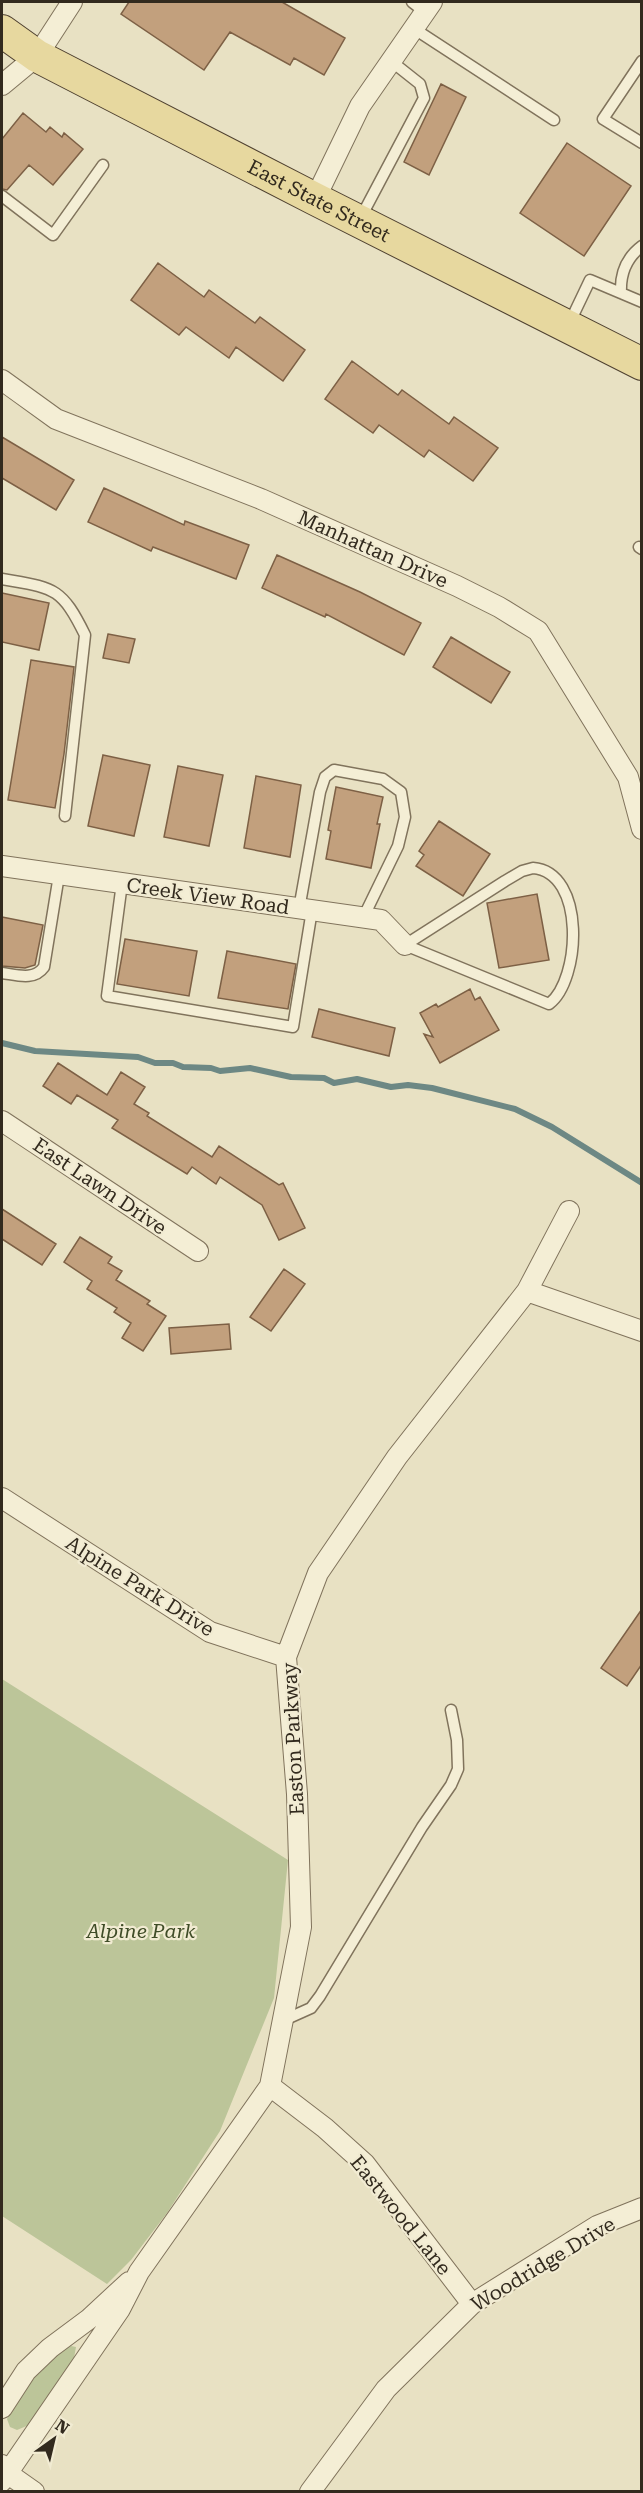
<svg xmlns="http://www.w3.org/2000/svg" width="643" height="2493" font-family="'Roboto Serif',serif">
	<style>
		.green { fill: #bcc599 }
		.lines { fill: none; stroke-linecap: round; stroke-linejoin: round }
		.stream { stroke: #6d8884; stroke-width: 6 }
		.building { fill: #c2a07d; stroke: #7d6045; stroke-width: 1.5 }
		.service-casing { stroke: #80735c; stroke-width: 13 }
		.minor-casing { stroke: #80735c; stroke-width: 22 }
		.primary-casing { stroke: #4f4130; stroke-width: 34 }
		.service { stroke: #f4eed5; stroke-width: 10 }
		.minor { stroke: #f4eed5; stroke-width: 20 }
		.primary { stroke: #e7d89f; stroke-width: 32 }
		.labels { text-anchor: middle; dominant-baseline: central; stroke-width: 4.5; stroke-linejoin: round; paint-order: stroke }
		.street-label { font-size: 20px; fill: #322a1e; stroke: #f1ebd2 }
		.park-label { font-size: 20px; font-style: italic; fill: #3f4c27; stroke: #f1ebd2 }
	</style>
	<rect width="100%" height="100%" fill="#e8e1c3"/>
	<path class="green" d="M2 1679 288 1860 274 1998 220 2131 167 2213 131 2260 107 2284 2 2216Z
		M71 2346 76 2347 74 2358 29 2425 17 2430 10 2427 7 2419 10 2412C27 2388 43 2359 71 2346Z"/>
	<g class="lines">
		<path class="stream" d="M2 1043 35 1051 138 1057 155 1063H173L183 1067 211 1068 220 1071 250 1068 291 1077 324 1078 334 1083 357 1079 391 1087 408 1085 432 1088 515 1109 552 1127 642 1183"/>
	</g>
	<path class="building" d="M129 2H282L345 38 324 75 294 58 290 65 230 32 204 70 121 14Z
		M441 84 466 97 429 175 404 162Z
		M23 113 46 132 50 127 62 137 64 133 83 149 53 185 29 165 7 190 2 189V139Z
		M567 143 631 186 584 256 520 213Z
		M158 263 204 297 209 290 255 323 260 317 305 350 283 381 236 347 229 358 186 327 179 335 131 300Z
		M352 361 398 395 402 390 449 424 454 417 498 448 473 481 429 450 424 457 379 425 373 433 325 399Z
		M2 437 74 480 56 510 2 478Z
		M104 488 184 525 185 521 249 545 236 579 153 547 151 551 88 522Z
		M277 555 360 592 421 623 404 655 326 614 325 617 262 588Z
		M2 593 49 603 39 650 2 642Z
		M108 634 135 639 129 663 103 658Z
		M451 637 510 672 491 703 433 667Z
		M31 660 74 667 64 754 55 808 8 800Z
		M103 755 150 765 134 836 88 826Z
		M178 766 223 775 209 846 164 837Z
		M256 776 301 785 290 857 244 848Z
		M336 787 383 797 377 824H380L371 868 326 859 331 831 328 830Z
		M439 821 490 854 463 896 416 866 424 855 419 851Z
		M537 894 549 960 499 968 487 903Z
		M2 917 43 925 35 965 25 968 2 966Z
		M125 939 197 951 189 996 117 984Z
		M227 951 296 964 288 1009 218 998Z
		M470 989 475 1000 480 997 499 1030 440 1063 424 1034 433 1037 420 1013 436 1004 438 1007Z
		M319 1009 395 1028 389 1056 312 1037Z
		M58 1063 107 1095 121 1072 145 1087 134 1104 149 1113 147 1116 212 1157 219 1146 279 1185 283 1183 305 1228 279 1240 262 1205 220 1177 216 1184 192 1167 187 1174 112 1128 118 1120 77 1095 71 1104 43 1086Z
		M2 1209 56 1244 42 1265 2 1239Z
		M80 1237 112 1257 108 1263 122 1271 116 1280 150 1301 147 1304 166 1316 143 1351 122 1338 131 1323 114 1312 117 1308 87 1289 92 1281 64 1262Z
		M284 1269 305 1284 271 1331 250 1317Z
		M229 1324 231 1349 171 1354 169 1328Z
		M642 1609V1664L627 1686 601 1668Z"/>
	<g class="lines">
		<g class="service-casing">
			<path id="service" d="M412 2 425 12
				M413 28 554 120
				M642 61 603 119 642 143
				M2 196 53 235 103 165
				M360 219 424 98 420 84 391 61
				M621 293C620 274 626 258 642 246
				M569 324 590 280 642 302
				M639 547 642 549
				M2 579C53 588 61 586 85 635L65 816
				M533 868C586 872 581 980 549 1004L405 945 505 881 522 871Z
				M122 883 107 996 293 1027 312 910
				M299 909 320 792 325 777 334 770 383 779 401 792 405 817 398 846 363 918
				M2 973C17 975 34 981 44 967L59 875
				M282 2021 311 2008 320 1996 422 1827 451 1785 458 1769 457 1740 451 1710"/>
		</g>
		<g class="minor-casing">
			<path id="minor" d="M2 85 37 56 72 2
				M315 199 360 106 432 2
				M2 380 56 419 261 499 457 586 499 607 538 631 628 777 642 829
				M2 866 381 920 405 945
				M2 1121 198 1251
				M527 1291 642 1331
				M2 1498 210 1632 286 1657
				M270 2086 325 2128 365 2164 472 2304
				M2 2408 26 2371 50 2348 89 2319 129 2282
				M2 2465 7 2473 34 2492
				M2 2481 120 2309 139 2272 270 2086 301 1927 297 1794 286 1657 318 1573 397 1457 527 1291 569 1211
				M310 2492 386 2389 472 2304 597 2226 642 2208"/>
		</g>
		<g class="primary-casing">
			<g id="primary">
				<path id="s1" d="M2 31 37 56 315 199 642 364"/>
			</g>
		</g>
		<use href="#service" class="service"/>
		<use href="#minor" class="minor"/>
		<use href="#primary" class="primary"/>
	</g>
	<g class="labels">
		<g class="street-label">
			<text stroke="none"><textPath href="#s1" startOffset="360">East State Street</textPath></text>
			<text transform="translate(373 549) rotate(24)">Manhattan Drive</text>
			<text transform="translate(208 896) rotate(8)">Creek View Road</text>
			<text transform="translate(100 1186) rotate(34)">East Lawn Drive</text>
			<text transform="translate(140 1586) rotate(32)">Alpine Park Drive</text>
			<text transform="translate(293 1739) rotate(-93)">Easton Parkway</text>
			<text transform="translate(401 2215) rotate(51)">Eastwood Lane</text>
			<text transform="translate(543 2264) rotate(-31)">Woodridge Drive</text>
		</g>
		<g class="park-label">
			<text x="141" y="1931">Alpine Park</text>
		</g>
	</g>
	<rect width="643" height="2493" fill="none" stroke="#322a1e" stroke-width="6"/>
	<g transform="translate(54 2439) rotate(34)" stroke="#f1ebd2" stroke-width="4.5" paint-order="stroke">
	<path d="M0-4.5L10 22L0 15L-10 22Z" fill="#322a1e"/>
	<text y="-9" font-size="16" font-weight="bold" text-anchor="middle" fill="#322a1e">N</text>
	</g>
</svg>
